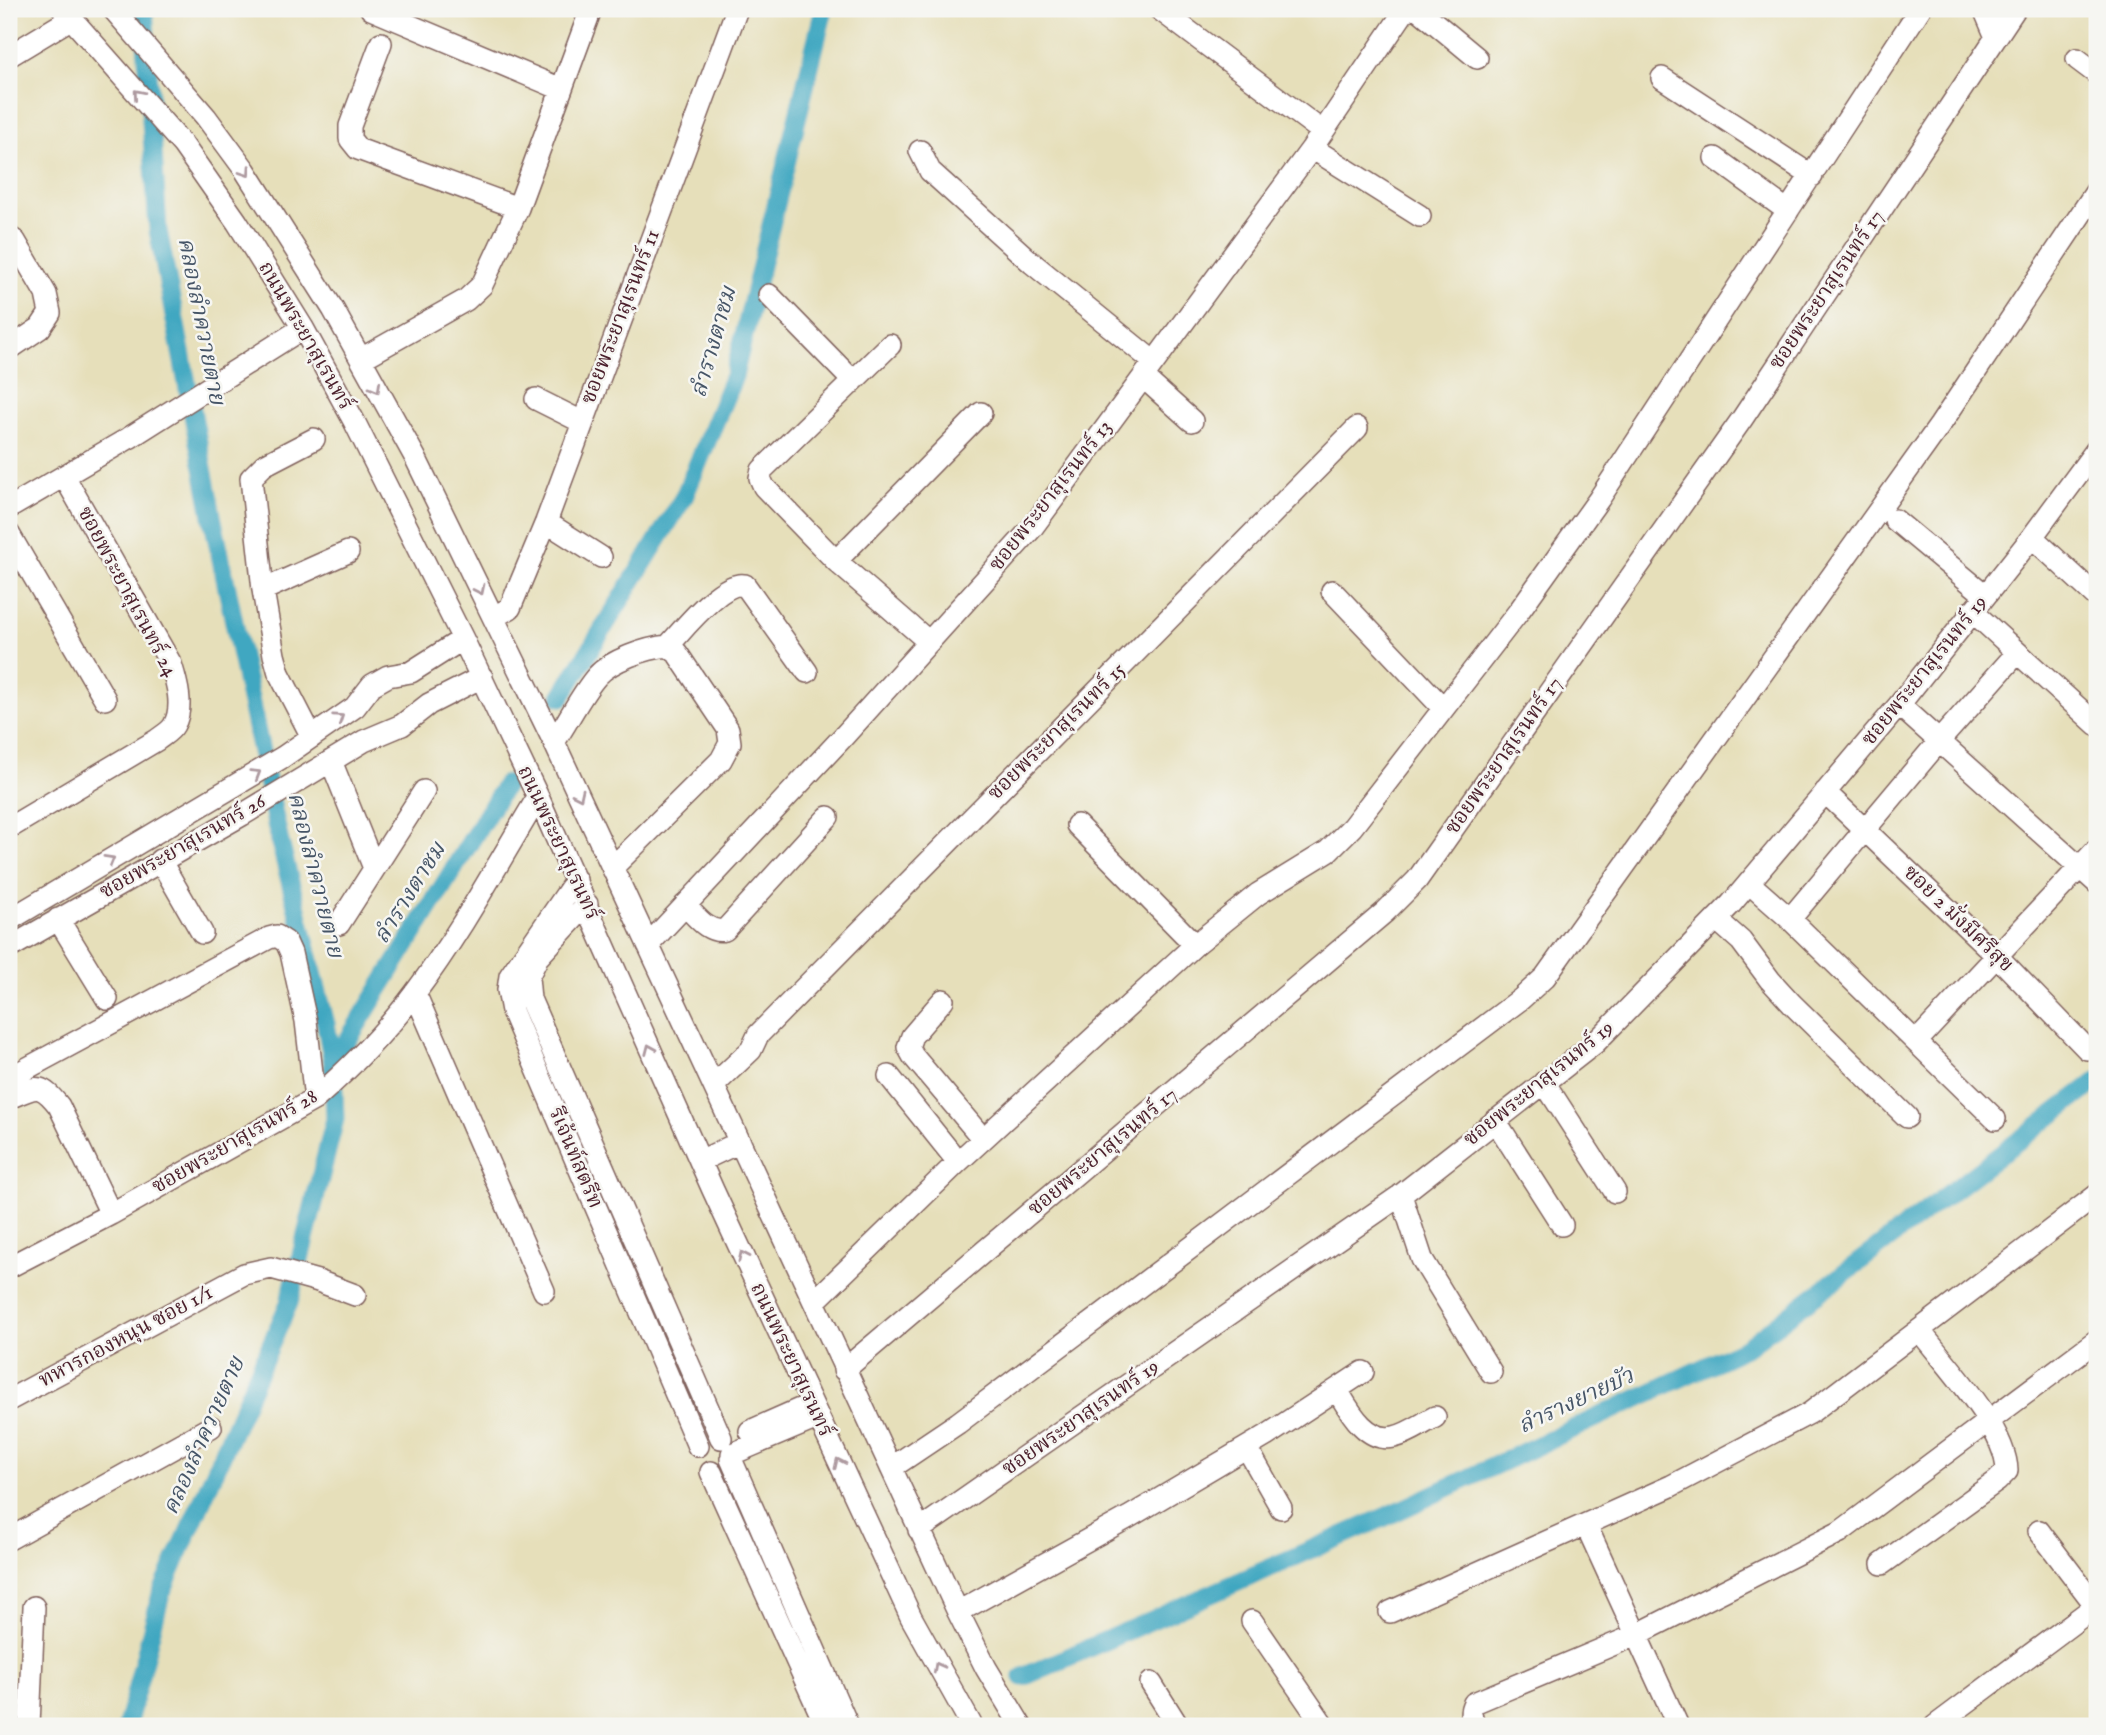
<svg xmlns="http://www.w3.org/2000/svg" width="2106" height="1735" font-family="'IM FELL English','Noto Serif Thai',serif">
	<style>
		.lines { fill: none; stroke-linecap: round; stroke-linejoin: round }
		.canal { stroke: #41a7c1; stroke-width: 19 }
		.minor-casing { stroke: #81625d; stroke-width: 24 }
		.minor { stroke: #fff; stroke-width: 21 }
		.oneway { stroke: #ae9aa0 }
		.labels { text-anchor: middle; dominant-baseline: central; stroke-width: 5; stroke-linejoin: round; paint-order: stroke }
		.street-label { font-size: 21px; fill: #4a1f2b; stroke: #f6f6f2 }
		.water-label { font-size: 23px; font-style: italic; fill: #465567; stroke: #f6f6f2 }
	</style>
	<rect width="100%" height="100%" fill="#f6f6f2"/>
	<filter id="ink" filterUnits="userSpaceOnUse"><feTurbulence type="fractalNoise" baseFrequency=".0143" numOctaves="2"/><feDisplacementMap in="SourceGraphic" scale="14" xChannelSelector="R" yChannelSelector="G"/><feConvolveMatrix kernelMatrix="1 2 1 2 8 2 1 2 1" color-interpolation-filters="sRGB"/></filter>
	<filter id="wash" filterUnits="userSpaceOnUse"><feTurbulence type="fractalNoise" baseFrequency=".00686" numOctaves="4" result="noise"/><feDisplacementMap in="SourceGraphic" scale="28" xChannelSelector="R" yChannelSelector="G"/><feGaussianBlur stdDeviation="1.57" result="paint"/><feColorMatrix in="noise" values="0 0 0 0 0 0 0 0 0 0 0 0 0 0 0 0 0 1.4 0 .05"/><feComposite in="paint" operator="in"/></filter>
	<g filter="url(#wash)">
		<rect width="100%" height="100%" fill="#e6dfba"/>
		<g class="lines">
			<path class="canal" d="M561 697 684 497 734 376 824 9
				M333 1064 506 784
				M1023 1677 1394 1513 1747 1347 2097 1081
				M127 1726 161 1594 289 1303 335 1119 333 1064 326 1024 279 838 213 521 158 230 144 9"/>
		</g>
	</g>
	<g filter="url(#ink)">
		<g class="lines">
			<g class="minor-casing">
				<path id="minor" d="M63 9 183 145 237 222 303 328 354 421 463 639 538 797 713 1190 911 1617 972 1726
					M113 9 206 117 245 170 333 309 415 457 554 742 958 1612 986 1668 1021 1726
					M371 9 561 89
					M1159 9 1323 132
					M1418 9 1477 58
					M1984 9 1996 37
					M381 43 350 126V139L358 149 518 208
					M9 56 72 18
					M2077 59 2097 74
					M1662 78 1812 176
					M1312 148 1420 216
					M920 151 930 171 1032 263 1154 362
					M1715 158 1788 211
					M9 237 15 241 46 294 50 313 40 328 9 349
					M769 295 853 381
					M890 345 762 470 760 478 764 487 836 561 929 642
					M361 359 466 300 482 285 518 208 591 9
					M1143 377 1192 421
					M536 399 582 422
					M9 508 129 438 303 328
					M1895 520 1985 595
					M546 522 601 557
					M9 534 105 699
					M2032 537 2097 597
					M836 561 981 413
					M263 590 348 552
					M1332 591 1443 708
					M1972 611 2097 725
					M494 617 510 608 546 522 737 9
					M668 646C683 630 722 580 745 585L807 672
					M1899 705 2097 883
					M312 737 279 673 274 655 263 590 251 478 264 465 314 439
					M554 742C568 722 581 694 597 676 611 660 647 648 668 646L677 653 728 729 730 743 721 760 613 867
					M331 761 374 868
					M1825 792 1997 956 2087 1049
					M1077 825 1195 945
					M9 828 157 740C162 736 171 731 174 725 184 707 177 683 171 664L64 476
					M160 860 202 933
					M576 880 510 976 508 990 512 1011 698 1446
					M1749 883 1790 919 1995 1119
					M587 904 538 957 528 977 530 999 721 1438
					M685 905C696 916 708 934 725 930L828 817
					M58 919 107 999
					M1716 919 1741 941 1770 980 1792 1004 1907 1117
					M1790 919 1940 740 2017 653
					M9 920 283 757 355 707 372 685 388 676 411 672 463 639
					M339 924 424 791
					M648 945 843 737 1032 528 1312 148 1406 9
					M9 948 242 815 364 741 402 725 429 704 482 677
					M415 993 544 1291
					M943 1000 912 1036 908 1047 913 1056 983 1139
					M1917 1041 2097 849
					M889 1076 958 1162
					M9 1078 269 938 277 936 286 942 291 953 306 1021 315 1099
					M1544 1082 1615 1192
					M714 1085 751 1050 758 1035 1357 428
					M9 1098C36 1087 39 1081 59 1106L111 1214
					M1495 1120 1562 1225
					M700 1161 740 1142
					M1401 1195 1422 1259 1491 1372
					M9 1267 111 1214 315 1099C351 1067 386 1032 415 993 461 932 498 863 538 797
					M814 1302 958 1162 1195 945 1258 894 1328 851 1352 827 1519 611 1599 499 1920 9
					M844 1370 1385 912 1417 880 1742 419 2015 9
					M1337 1390C1349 1410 1366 1443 1394 1437 1408 1434 1423 1423 1435 1417
					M9 1400 244 1274 271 1268 318 1281 355 1295
					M750 1431 811 1404
					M1247 1448 1281 1508
					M732 1454 817 1418
					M731 1459 848 1726
					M891 1468 958 1423 1521 999 1545 977 1940 425 2097 190
					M711 1472 826 1726
					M1586 1525 1678 1726
					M919 1530 1401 1195 1595 1043 1731 904 1899 705 2032 537 2097 449
					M2039 1531 2096 1606
					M9 1539 211 1427
					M1882 1564 1997 1481 2007 1471C2006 1428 1946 1365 1920 1331
					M958 1612 1129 1517 1266 1436 1363 1372
					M1390 1612 1671 1486 1810 1413 2097 1195
					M1252 1621 1324 1726
					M1151 1683 1178 1726
					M29 1726 34 1607
					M1476 1726C1471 1718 1469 1712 1474 1703L1636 1635 1840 1532 2097 1340
					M1935 1726 2097 1605"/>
			</g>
			<use href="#minor" class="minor"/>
		</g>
		<defs><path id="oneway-chevron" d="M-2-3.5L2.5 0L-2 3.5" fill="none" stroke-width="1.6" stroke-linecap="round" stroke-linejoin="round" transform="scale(1.75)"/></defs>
		<g class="oneway">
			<use href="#oneway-chevron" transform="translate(138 94) rotate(-131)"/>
			<use href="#oneway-chevron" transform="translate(246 172) rotate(56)"/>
			<use href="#oneway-chevron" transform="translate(376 388) rotate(61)"/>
			<use href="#oneway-chevron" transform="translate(480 590) rotate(64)"/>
			<use href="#oneway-chevron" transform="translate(339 718) rotate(-34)"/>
			<use href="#oneway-chevron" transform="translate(256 774) rotate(-32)"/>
			<use href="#oneway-chevron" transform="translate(579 795) rotate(65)"/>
			<use href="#oneway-chevron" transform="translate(110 860) rotate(-30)"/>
			<use href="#oneway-chevron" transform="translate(650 1049) rotate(-113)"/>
			<use href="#oneway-chevron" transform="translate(743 1256) rotate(-115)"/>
			<use href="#oneway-chevron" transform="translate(839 1463) rotate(-115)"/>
			<use href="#oneway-chevron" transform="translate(938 1667) rotate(-118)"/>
		</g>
	</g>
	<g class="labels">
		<g class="street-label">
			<text transform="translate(1827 290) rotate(-56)">ซอยพระยาสุเรนทร์ 17</text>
			<text transform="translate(621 317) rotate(-69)">ซอยพระยาสุเรนทร์ 11</text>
			<text transform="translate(305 336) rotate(60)">ถนนพระยาสุเรนทร์</text>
			<text transform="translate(1051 496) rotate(-52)">ซอยพระยาสุเรนทร์ 13</text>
			<text transform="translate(127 592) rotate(62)">ซอยพระยาสุเรนทร์ 24</text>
			<text transform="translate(1925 671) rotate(-51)">ซอยพระยาสุเรนทร์ 19</text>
			<text transform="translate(1057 732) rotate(-45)">ซอยพระยาสุเรนทร์ 15</text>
			<text transform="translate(1504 756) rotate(-55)">ซอยพระยาสุเรนทร์ 17</text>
			<text transform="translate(558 843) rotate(65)">ถนนพระยาสุเรนทร์</text>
			<text transform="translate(183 847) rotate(-30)">ซอยพระยาสุเรนทร์ 26</text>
			<text transform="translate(1958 919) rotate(44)">ซอย 2 มั่งมีศรีสุข</text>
			<text transform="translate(1539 1084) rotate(-39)">ซอยพระยาสุเรนทร์ 19</text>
			<text transform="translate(235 1142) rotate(-30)">ซอยพระยาสุเรนทร์ 28</text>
			<text transform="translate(1103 1152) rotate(-40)">ซอยพระยาสุเรนทร์ 17</text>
			<text transform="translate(575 1158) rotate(67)">รีเจ้นท์สตรีท</text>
			<text transform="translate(126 1337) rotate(-28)">ทหารกองหนุน ซอย 1/1</text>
			<text transform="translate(791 1360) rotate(65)">ถนนพระยาสุเรนทร์</text>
			<text transform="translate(1081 1418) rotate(-35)">ซอยพระยาสุเรนทร์ 19</text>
		</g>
		<g class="water-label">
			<text transform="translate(201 321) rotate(79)">คลองลำควายตาย</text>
			<text transform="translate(714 342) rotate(-74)">ลำรางตาชม</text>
			<text transform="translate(315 875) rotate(76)">คลองลำควายตาย</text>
			<text transform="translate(410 893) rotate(-58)">ลำรางตาชม</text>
			<text transform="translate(1576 1401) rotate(-25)">ลำรางยายบัว</text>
			<text transform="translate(204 1436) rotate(-66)">คลองลำควายตาย</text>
		</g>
	</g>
	<rect width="2106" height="1735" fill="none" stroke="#f6f6f2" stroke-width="35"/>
</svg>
